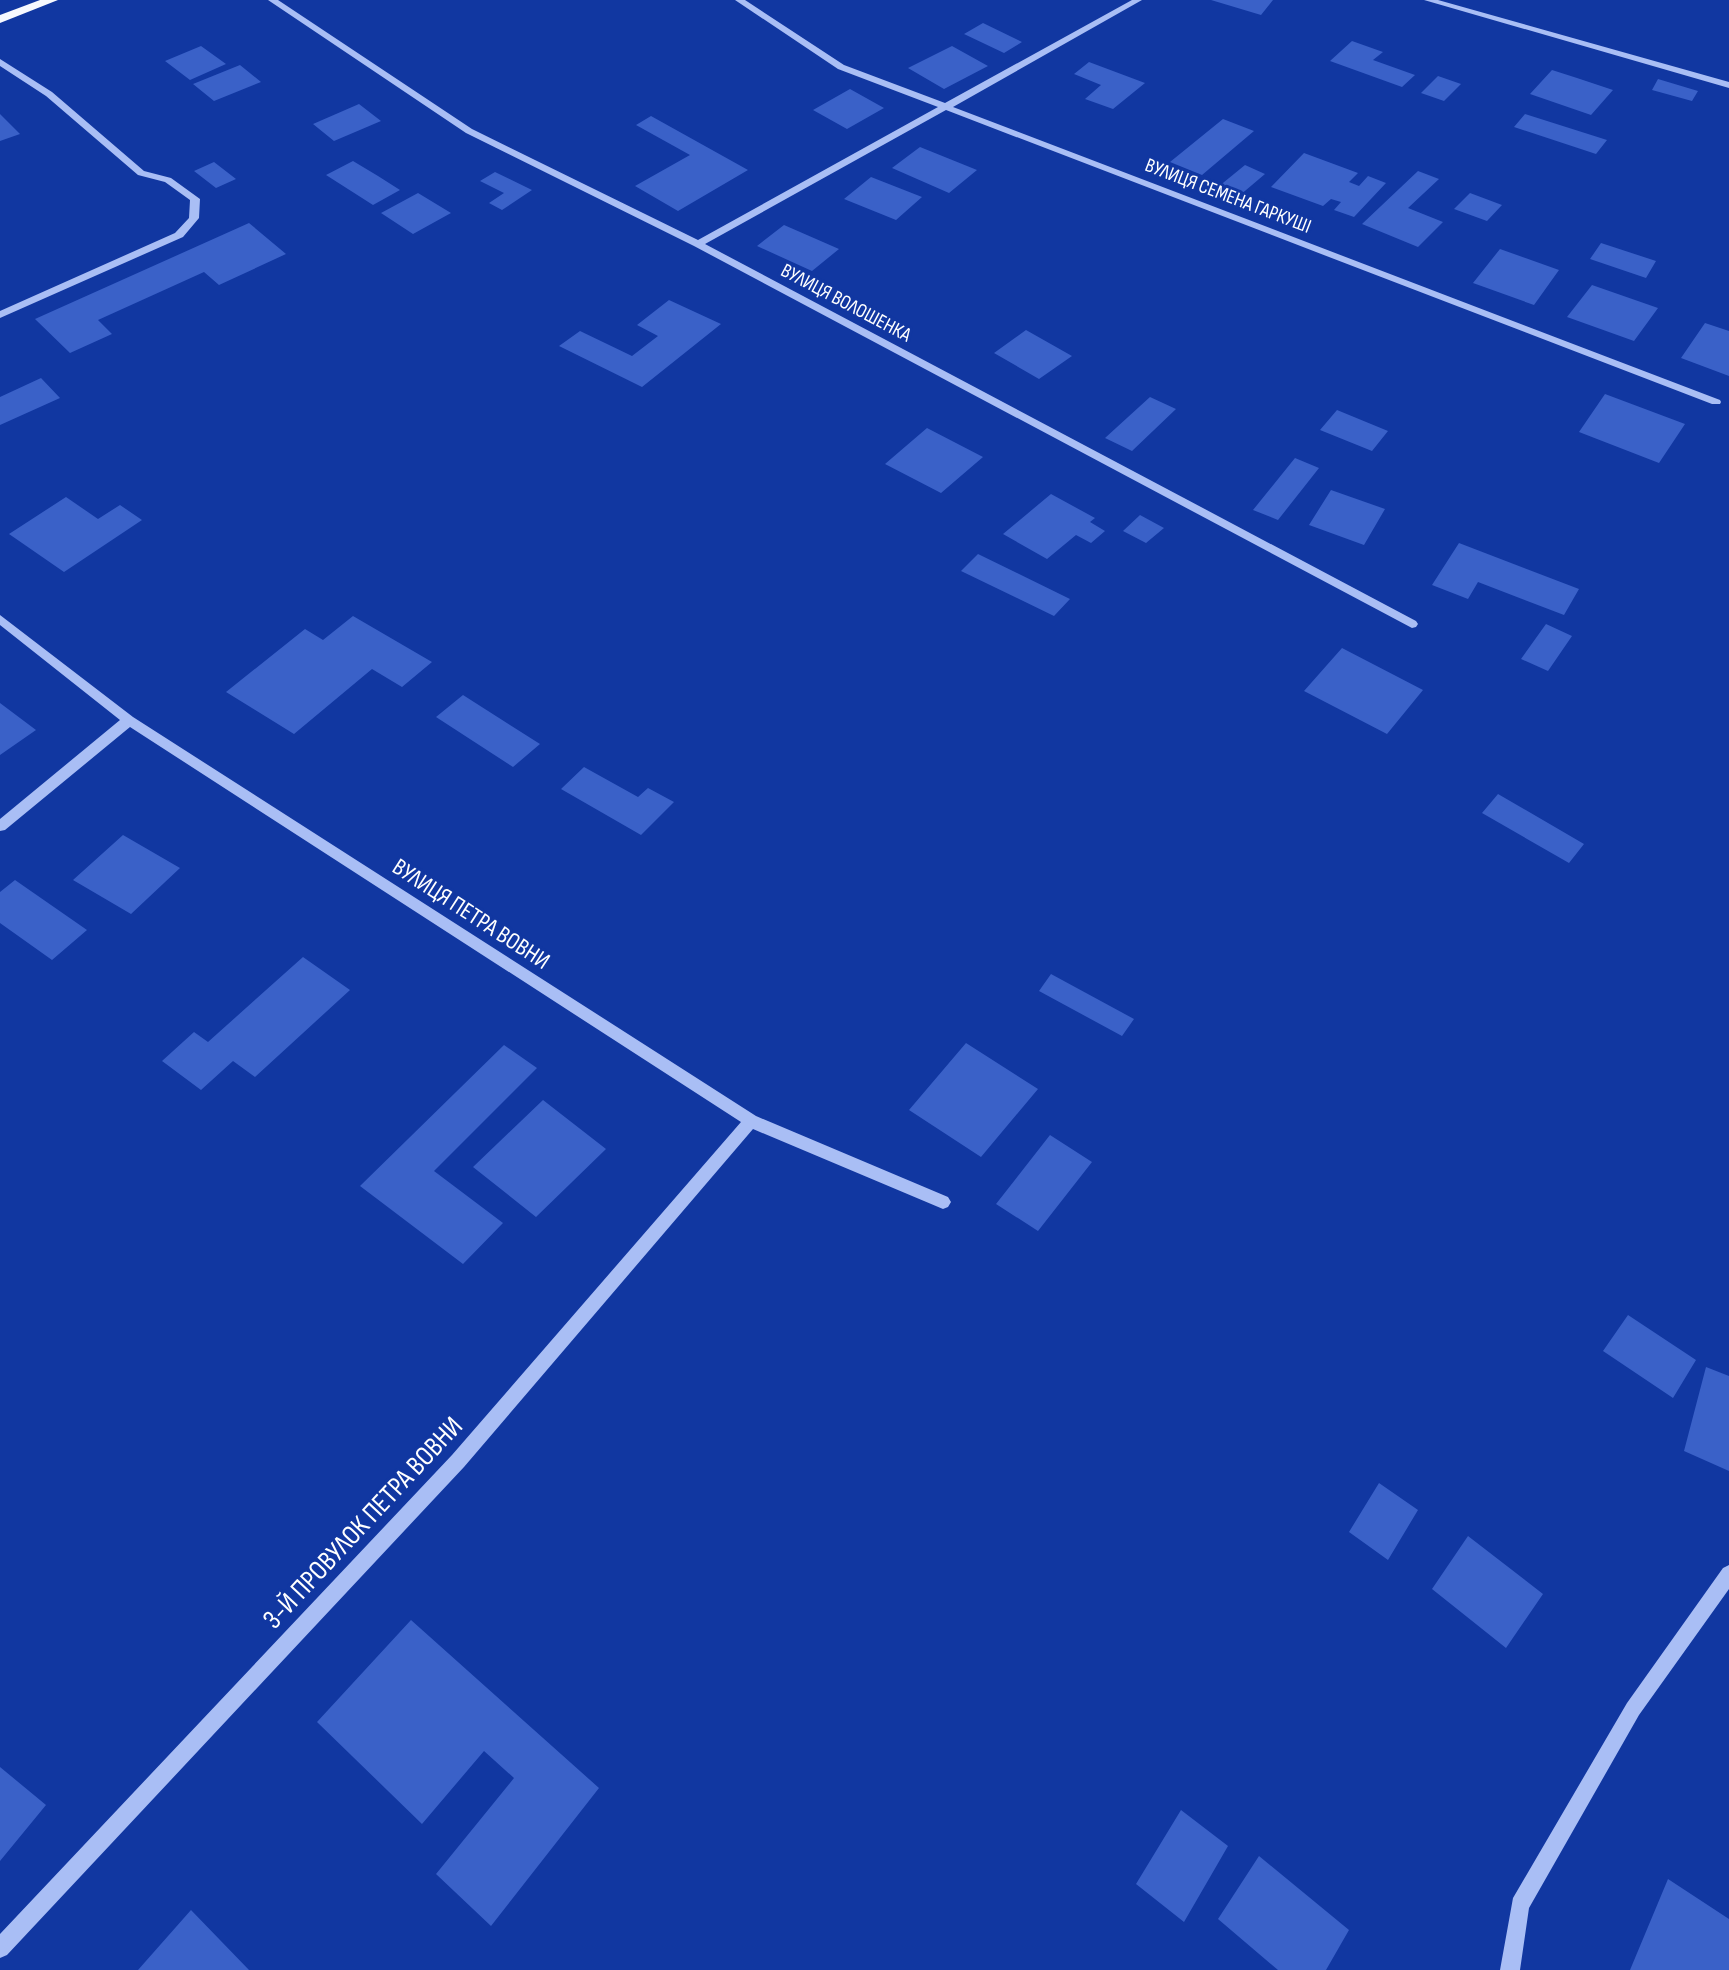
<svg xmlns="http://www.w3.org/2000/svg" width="1729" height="1970" font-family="'Sofia Sans Condensed',sans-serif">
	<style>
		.building { fill: #3a61c8 }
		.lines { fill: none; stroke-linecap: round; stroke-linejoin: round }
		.minor { fill: #a9bef5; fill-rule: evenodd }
		.major { fill: #f7f9ff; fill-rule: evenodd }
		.labels { text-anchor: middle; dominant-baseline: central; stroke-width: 6; stroke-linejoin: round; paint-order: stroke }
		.far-street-label { font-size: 20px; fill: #fff; stroke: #1137a1 }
		.street-label { font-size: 24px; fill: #fff; stroke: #1137a1 }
		.near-street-label { font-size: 28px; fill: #fff; stroke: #1137a1 }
	</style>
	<rect width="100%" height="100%" fill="#1137a1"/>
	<path class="building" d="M1211 0H1273L1261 15Z
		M983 23 1022 42 1004 53 964 34Z
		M1352 41 1383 52 1373 60 1415 75 1402 87 1330 61Z
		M201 46 226 64 190 80 165 61Z
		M952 46 988 66 944 89 908 68Z
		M1089 62 1145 83 1113 109 1085 99 1101 85 1074 74Z
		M240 65 261 82 214 101 193 84Z
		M1552 70 1577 78 1613 90 1591 115 1530 94Z
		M1438 76 1461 84 1444 101 1421 93Z
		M1658 79 1698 91 1692 101 1652 90Z
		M850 89 884 108 847 129 813 110Z
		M359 104 381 121 334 141 313 124Z
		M0 114 20 134 0 141Z
		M1525 114 1607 140 1596 154 1514 127Z
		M651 116 748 170 678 211 635 186 690 155 636 125Z
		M1223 119 1254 131 1202 175 1170 162Z
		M920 147 977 170 949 193 892 168Z
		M1304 153 1358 173 1349 182 1359 186 1368 176 1386 183 1354 217 1334 210 1341 202 1331 199 1323 206 1271 187Z
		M353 161 378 176 400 190 373 205 326 175Z
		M214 162 236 179 216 188 194 171Z
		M1245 165 1265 174 1239 196 1218 187Z
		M1418 171 1439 179 1408 208 1443 222 1418 247 1362 224Z
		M495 172 532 190 502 210 489 203 504 193 480 181Z
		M871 177 922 197 896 220 844 199Z
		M418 193 451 213 413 234 381 213Z
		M1470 193 1502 205 1487 221 1454 209Z
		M249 223 286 254 219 285 204 272 98 320 112 334 70 353 35 319Z
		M784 225 839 249 812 271 757 246Z
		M1601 243 1656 261 1646 278 1590 259Z
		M1500 249 1559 270 1534 305 1473 283Z
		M1592 285 1658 308 1634 341 1567 317Z
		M669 300 721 324 642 387 559 346 580 331 632 356 658 336 637 325Z
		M1705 323 1729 331V376L1681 358Z
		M1026 330 1072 356 1039 379 994 353Z
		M41 378 60 398 0 425V397Z
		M1605 394 1685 424 1659 463 1579 432Z
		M1150 397 1176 409 1132 451 1105 438Z
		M1337 410 1388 431 1372 451 1320 430Z
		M927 428 983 457 941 493 885 464Z
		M1295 458 1319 468 1278 520 1253 510Z
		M1331 490 1385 509 1364 545 1309 525Z
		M1051 494 1095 518 1090 522 1105 531 1091 543 1076 535 1047 559 1003 534Z
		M66 497 98 519 120 505 142 520 64 572 9 534Z
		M1140 515 1164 528 1146 543 1123 531Z
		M1459 543 1579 589 1564 615 1478 582 1468 599 1432 585Z
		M978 554 1070 599 1054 616 961 571Z
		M353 616 432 662 402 687 372 669 294 734 226 692 305 629 323 640Z
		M1546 624 1572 636 1548 671 1521 659Z
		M1342 648 1423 690 1387 734 1304 691Z
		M463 695 540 744 513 767 436 717Z
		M0 703 36 730 0 755Z
		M584 767 638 797 648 788 674 802 641 835 561 789Z
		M1498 794 1584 844 1569 863 1482 813Z
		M123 835 180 868 131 914 73 880Z
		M15 880 87 930 52 960 0 923V892Z
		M303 957 350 990 255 1077 233 1061 201 1090 162 1061 194 1032 208 1042Z
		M1051 974 1134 1019 1122 1036 1039 991Z
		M966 1043 1038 1089 981 1157 909 1110Z
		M504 1045 537 1068 434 1171 503 1223 463 1264 360 1186Z
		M543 1100 606 1149 536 1217 473 1167Z
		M1050 1135 1092 1162 1038 1231 996 1204Z
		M1628 1315 1696 1360 1673 1398 1603 1351Z
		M1706 1367 1729 1376V1471L1684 1451Z
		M1379 1483 1418 1510 1388 1560 1349 1532Z
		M1468 1536 1543 1594 1506 1648 1432 1589Z
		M411 1620 599 1788 491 1926 436 1874 514 1778 484 1751 422 1824 317 1722Z
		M0 1767 46 1805 0 1861Z
		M1181 1810 1228 1846 1184 1922 1136 1884Z
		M1259 1856 1349 1930 1326 1970H1278L1218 1919Z
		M1668 1879 1729 1919V1970H1630Z
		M191 1910 249 1970H138Z"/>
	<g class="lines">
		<path class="minor" d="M268 0H278L472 129 698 240 938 107 838 69 735 0H745L844 65 945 103 1132 0H1142L953 107 1720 400 1721 402 1720 404H1712L946 110 705 244 1416 621 1418 624 1416 627 1412 628 694 246 466 133Z
			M1424 0H1438L1729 82V88Z
			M0 59 52 92 144 171 171 178 200 199 199 218 183 237 0 318V311L175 233 189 218 190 200 165 182 138 175 46 96 0 66Z
			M0 615 133 717 756 1116 948 1197 951 1202 948 1207 943 1209 753 1129 464 1467 7 1955 0 1958V1934L452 1455 741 1122 130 727 5 830 0 831V819L120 720 0 625Z
			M1729 1565V1589L1639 1715 1529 1908 1520 1970H1500L1513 1898 1627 1703 1723 1568Z"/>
		<path class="major" d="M40 0H58L0 23V15Z"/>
	</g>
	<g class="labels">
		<g class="far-street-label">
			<text transform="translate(1228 196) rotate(21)">ВУЛИЦЯ СЕМЕНА ГАРКУШІ</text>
			<text transform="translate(846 303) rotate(28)">ВУЛИЦЯ ВОЛОШЕНКА</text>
		</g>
		<g class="street-label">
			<text transform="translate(471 914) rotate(33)">ВУЛИЦЯ ПЕТРА ВОВНИ</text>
		</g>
		<g class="near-street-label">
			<text transform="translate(363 1523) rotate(-47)">3-Й ПРОВУЛОК ПЕТРА ВОВНИ</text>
		</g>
	</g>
</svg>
